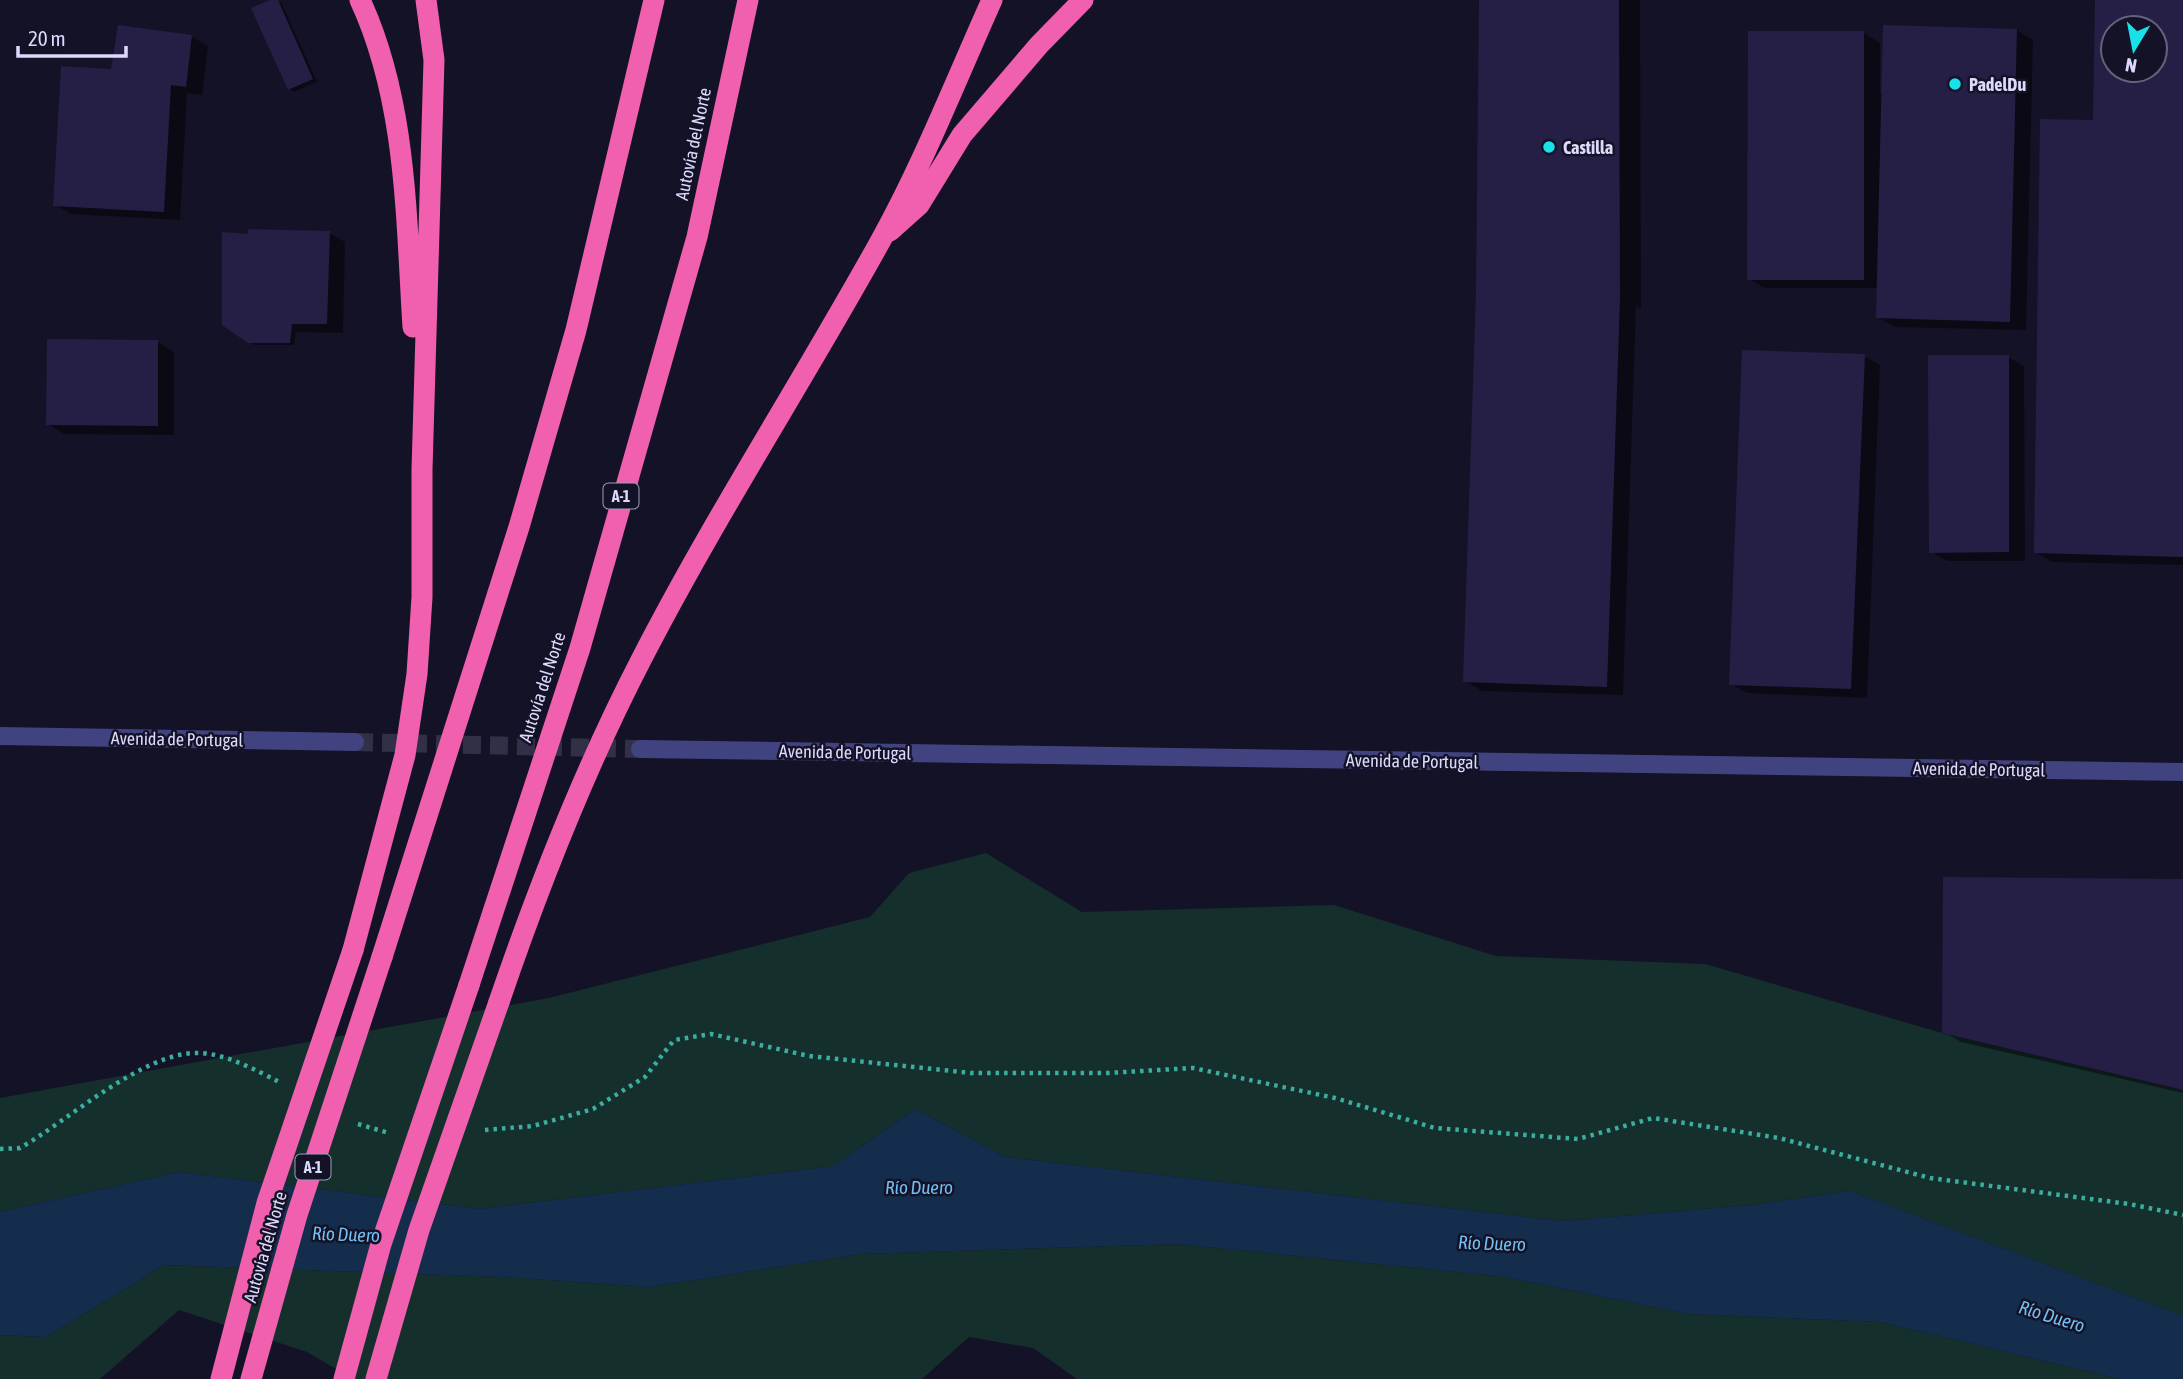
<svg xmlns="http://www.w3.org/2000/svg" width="2183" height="1379" font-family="'Asap Condensed',sans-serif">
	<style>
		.green { fill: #152f2d }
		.water { fill: #152d4c }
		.shadow { fill: #0007; fill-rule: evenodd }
		.building { fill: #251f45; fill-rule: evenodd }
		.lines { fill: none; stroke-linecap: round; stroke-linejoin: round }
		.street-tunnel { stroke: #323046; stroke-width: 18; stroke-dasharray: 18 9; stroke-linecap: butt }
		.path { stroke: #3baea0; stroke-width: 4.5; stroke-dasharray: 3.5 5; stroke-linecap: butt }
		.street { stroke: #414380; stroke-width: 18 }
		.highway { stroke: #f060ae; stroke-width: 21 }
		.highway-bridge { stroke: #f060ae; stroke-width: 21 }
		.poi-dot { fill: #18e1ea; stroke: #141226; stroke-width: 2.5 }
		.labels { text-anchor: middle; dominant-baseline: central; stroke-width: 5; stroke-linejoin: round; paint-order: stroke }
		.shield { fill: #141226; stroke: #9f9ebc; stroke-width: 2 }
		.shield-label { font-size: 16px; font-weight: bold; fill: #dbdafc }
		.poi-label { font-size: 18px; font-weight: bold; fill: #dbdafc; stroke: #141226; text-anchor: start }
		.street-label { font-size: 18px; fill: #dbdafc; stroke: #141226 }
		.water-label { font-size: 19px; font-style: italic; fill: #71bef2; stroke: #141226 }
	</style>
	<rect width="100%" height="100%" fill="#141226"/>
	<path class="green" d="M986 853 1082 912 1334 905 1496 956 1705 964 1942 1033 2183 1090V1316L1850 1191 1752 1205 1562 1221 1005 1157 915 1109 834 1166 480 1209 178 1172 0 1212V1098L549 998 870 917 909 873Z
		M1178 1244 1499 1276 1688 1314 1881 1322 2120 1379H1077L1033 1348 969 1337 922 1379H353L307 1352 179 1310 100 1379H0V1335L46 1337 164 1265 505 1277 650 1287 860 1254Z"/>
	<path class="water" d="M915 1109 1005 1157 1562 1221 1752 1205 1850 1191 2183 1316V1379H2120L1881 1322 1688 1314 1499 1276 1178 1244 860 1254 650 1287 505 1277 164 1265 46 1337 0 1335V1212L178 1172 480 1209 834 1166Z"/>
	<path class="shadow" d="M274 0 281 2 317 82 294 92 289 89Z
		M1481 0H1640L1641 309 1636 306 1623 695 1482 691 1465 681 1478 294Z
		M2096 0H2183V565L2052 562 2036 552 2095 122ZM2113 28H2155V70H2113Z
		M2017 30 2033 40 2026 330 1894 327 1878 317 1879 288H1765L1748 279 1864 33 1880 43V94H1883Z
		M192 37 208 46 202 95 187 93 180 220 71 214 55 205 113 71Z
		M329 233 345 242 343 333 296 332 294 345H255L249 342 250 235Z
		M158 342 174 352V435L64 434 48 424Z
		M1864 356 1880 365 1867 698 1747 693 1731 684Z
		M2008 357 2024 366 2025 561H1947L1931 552Z
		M2183 880V1093L1961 1042 1944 1032Z"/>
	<path class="building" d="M270 0H278L313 79 288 90 251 8Z
		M1479 0H1619L1620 299 1607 687 1463 682 1476 293Z
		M2095 0H2183V557L2034 553 2040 119 2093 120ZM2113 28H2155V70H2113Z
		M118 25 192 35 186 87 171 85 164 212 53 206 61 66 111 69Z
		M1883 25 2017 29 2010 322 1876 318Z
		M1748 31H1864V280H1747Z
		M248 229 330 231 327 324H292L290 343H248L222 325V232L248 234Z
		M47 339 158 340V426L46 425Z
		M1742 350 1865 354 1851 689 1729 685Z
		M1928 355H2009V552L1929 553Z
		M1943 877 2183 879V1090L1942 1033Z"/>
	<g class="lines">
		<path class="street-tunnel" d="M355 742 640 749"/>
		<path class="path" d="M358 1124 389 1133
			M485 1130 533 1126 593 1109 645 1077 674 1040 711 1034 809 1056 971 1073H1108L1193 1068 1335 1098 1435 1128 1578 1139 1653 1118 1779 1138 1930 1178 2129 1204 2183 1215
			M0 1149 20 1148C69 1120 143 1052 198 1053 224 1053 256 1070 279 1082"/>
		<path class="street" d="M0 736 355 742
			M640 749 2183 772"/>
		<path class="highway" d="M360 0C407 101 406 218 413 327
			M890 231 919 205 962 135 1039 45 1083 0
			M353 950 405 755 417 674 422 597V470L434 60 426 0
			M382 957 519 527 576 330 654 0
			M469 985 580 648 697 237 748 0
			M499 1002C539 885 584 770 641 660 715 516 803 381 881 240 924 162 956 80 992 0"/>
		<path class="highway-bridge" d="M221 1379 267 1203 353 950
			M251 1379 297 1215 382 957
			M344 1379 381 1244 469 985
			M376 1379 419 1230 499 1002"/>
	</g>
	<g class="poi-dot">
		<circle cx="1955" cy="84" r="7"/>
		<circle cx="1549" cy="147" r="7"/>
	</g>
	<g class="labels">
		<g class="shield">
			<rect x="603.5" y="483.5" width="35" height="25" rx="5"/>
			<rect x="295.5" y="1154.5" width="35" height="25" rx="5"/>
		</g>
		<g class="shield-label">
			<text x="621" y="496">A-1</text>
			<text x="313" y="1167">A-1</text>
		</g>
		<g class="poi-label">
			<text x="1969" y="84">PadelDu</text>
			<text x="1563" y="147">Castilla</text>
		</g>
		<g class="street-label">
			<text transform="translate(693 144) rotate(-78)">Autovía del Norte</text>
			<text transform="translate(542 687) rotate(-72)">Autovía del Norte</text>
			<text transform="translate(177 739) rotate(1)">Avenida de Portugal</text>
			<text transform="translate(845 752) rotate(1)">Avenida de Portugal</text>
			<text transform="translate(1412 761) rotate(1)">Avenida de Portugal</text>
			<text transform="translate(1979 769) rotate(1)">Avenida de Portugal</text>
			<text transform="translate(265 1247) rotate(-74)">Autovía del Norte</text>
		</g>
		<g class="water-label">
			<text x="919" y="1187">Río Duero</text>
			<text transform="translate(346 1234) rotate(2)">Río Duero</text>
			<text transform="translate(1492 1243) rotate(2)">Río Duero</text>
			<text transform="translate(2052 1316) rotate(17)">Río Duero</text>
		</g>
	</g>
	<g transform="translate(2134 49) rotate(190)"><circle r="33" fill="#141226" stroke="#64627c" stroke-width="2"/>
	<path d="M0-5L12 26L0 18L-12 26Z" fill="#18e1ea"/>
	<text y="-10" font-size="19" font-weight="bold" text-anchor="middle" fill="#dbdafc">N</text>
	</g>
	<path d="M18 46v10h108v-10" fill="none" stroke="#dbdafc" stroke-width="3.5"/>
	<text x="28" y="46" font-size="21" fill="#dbdafc" stroke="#141226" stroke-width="5" paint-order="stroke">20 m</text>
</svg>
